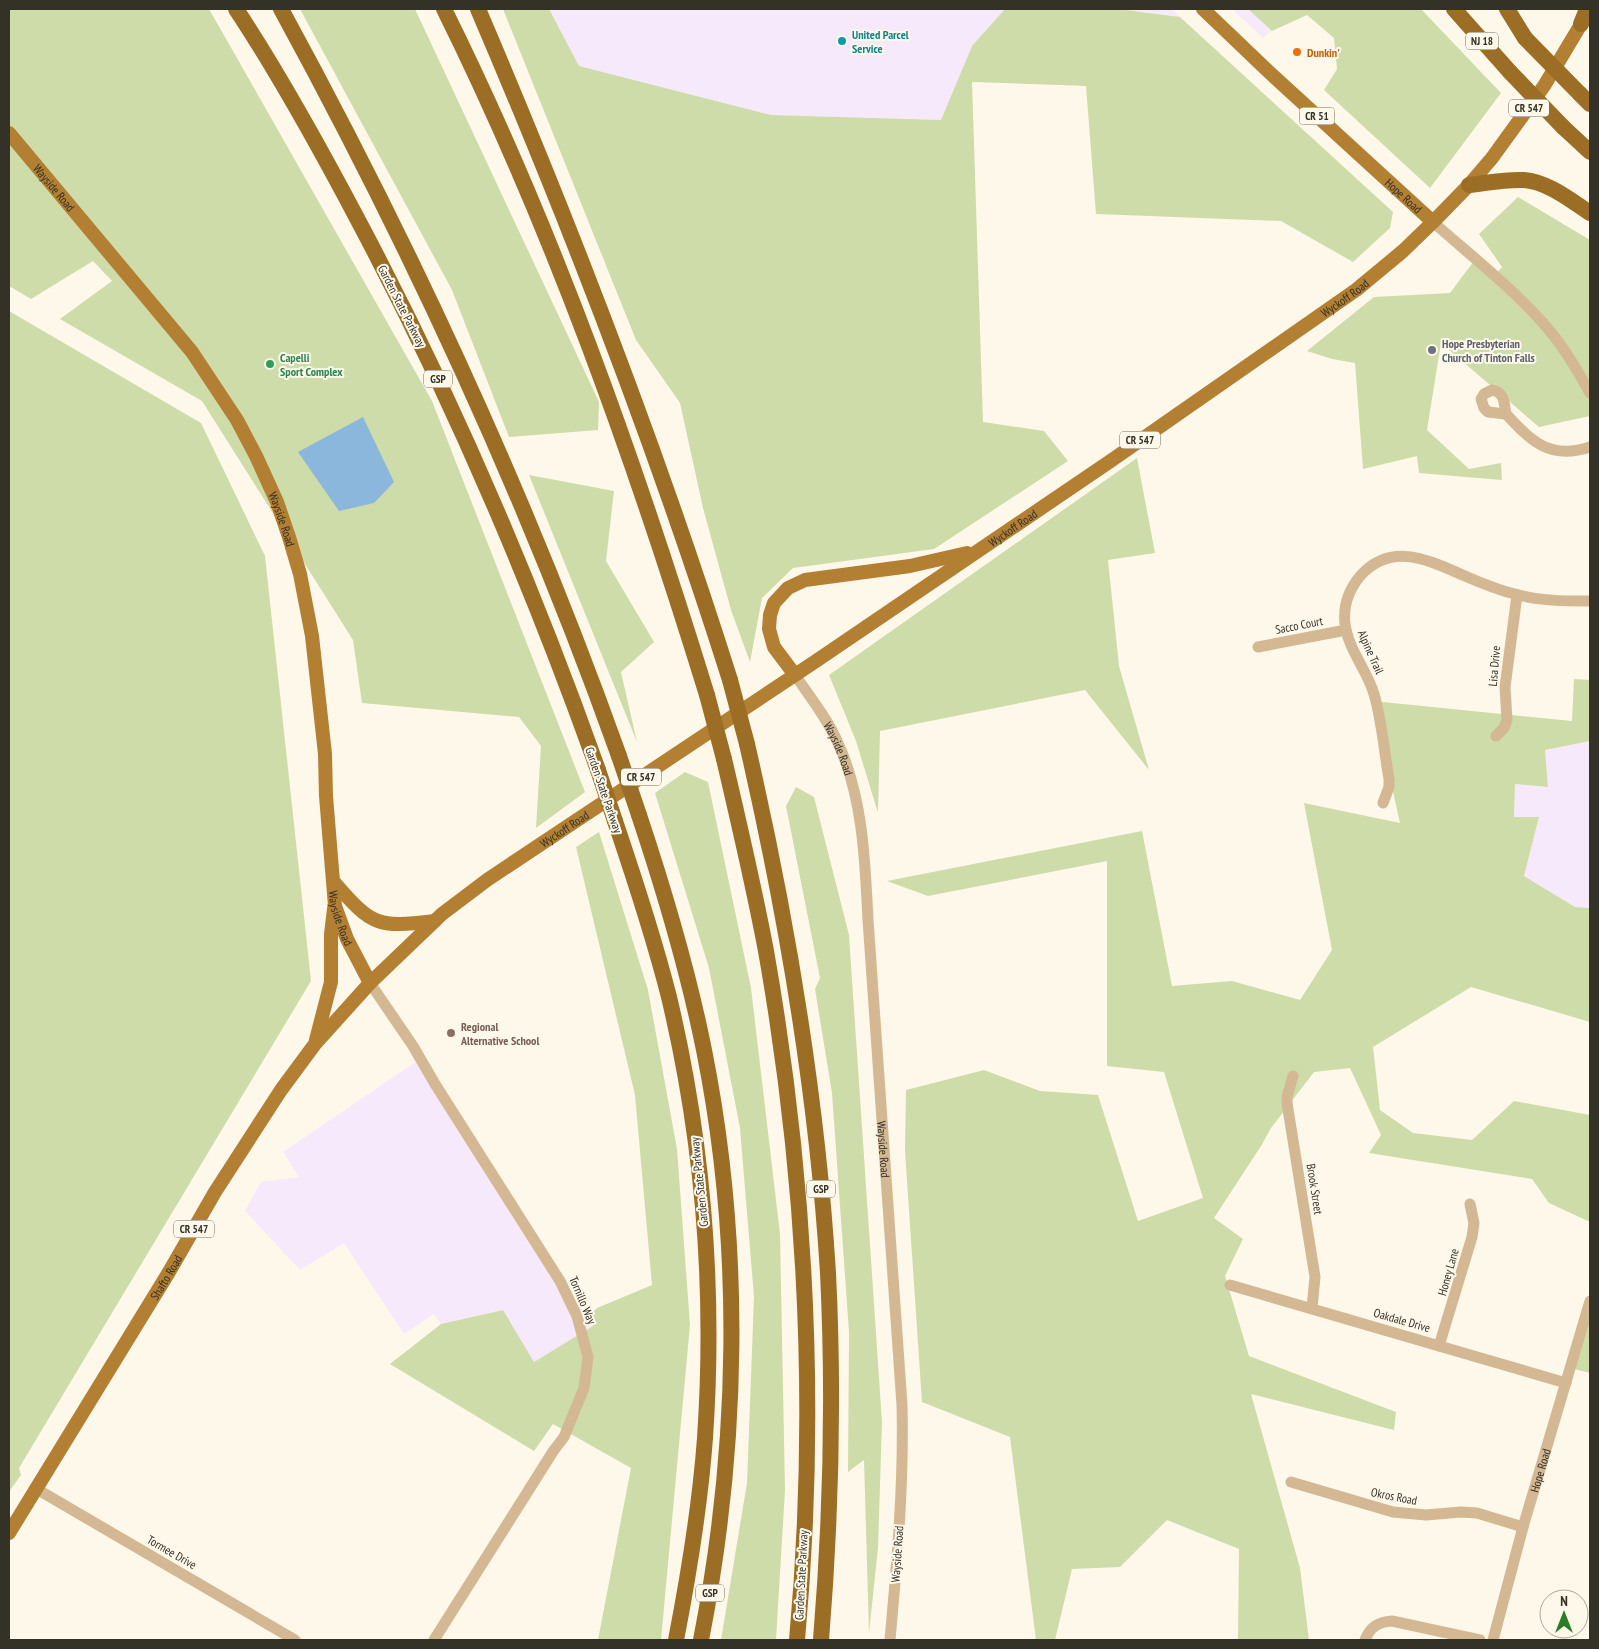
<svg xmlns="http://www.w3.org/2000/svg" width="1599" height="1649" font-family="'PT Sans Narrow',sans-serif">
	<style>
		.industrial { fill: #f7e9fc }
		.green { fill: #cedca9 }
		.water { fill: #8cb7dc }
		.lines { fill: none; stroke-linecap: round; stroke-linejoin: round }
		.minor { stroke: #d4b893; stroke-width: 11 }
		.major { stroke: #b27f33; stroke-width: 14 }
		.highway { stroke: #9c6e25; stroke-width: 16 }
		.highway-bridge { stroke: #9c6e25; stroke-width: 16 }
		.culture-dot { fill: #0f9aa8; stroke: #fef8ea; stroke-width: 2 }
		.food-dot { fill: #e8710a; stroke: #fef8ea; stroke-width: 2 }
		.worship-dot { fill: #6b7280; stroke: #fef8ea; stroke-width: 2 }
		.leisure-dot { fill: #2e9e5b; stroke: #fef8ea; stroke-width: 2 }
		.education-dot { fill: #8d6e63; stroke: #fef8ea; stroke-width: 2 }
		.labels { text-anchor: middle; dominant-baseline: central; stroke-width: 4; stroke-linejoin: round; paint-order: stroke }
		.shield { fill: #fef8ea; stroke: #716d62; stroke-width: 1 }
		.shield-label { font-size: 11px; font-weight: bold; fill: #343127 }
		.culture-label { font-size: 12px; font-weight: bold; fill: #0d838f; stroke: #fef8ea; text-anchor: start }
		.food-label { font-size: 12px; font-weight: bold; fill: #c56008; stroke: #fef8ea; text-anchor: start }
		.street-label { font-size: 12px; fill: #343127; stroke: #fef8ea }
		.worship-label { font-size: 12px; font-weight: bold; fill: #5b616d; stroke: #fef8ea; text-anchor: start }
		.leisure-label { font-size: 12px; font-weight: bold; fill: #27864d; stroke: #fef8ea; text-anchor: start }
		.education-label { font-size: 12px; font-weight: bold; fill: #785e54; stroke: #fef8ea; text-anchor: start }
	</style>
	<rect width="100%" height="100%" fill="#fef8ea"/>
	<path class="industrial" d="M549 9H1005L972 46 941 120 771 115 579 66Z
		M1118 9H1172L1180 17 1144 12Z
		M1232 9H1248L1272 31 1263 38Z
		M1590 741V908L1575 907 1524 876 1539 817 1514 818 1515 784 1548 787 1545 750Z
		M420 1059 593 1326 534 1362 502 1310 441 1324 434 1314 404 1334 344 1243 300 1270 245 1211 261 1182 299 1177 283 1152Z"/>
	<path class="green" d="M9 9H209L432 401 585 792 536 828 541 746 519 717 362 703 353 640 202 401 60 319 112 281 93 261 31 299 9 286Z
		M300 9H415L599 402 598 430 509 437 452 290Z
		M503 9H549L579 66 771 115 941 120 972 46 1005 9H1118L1180 17 1393 212 1390 228 1353 262 1281 221 1096 214 1086 86 972 82 983 422 1044 431 1068 461 934 549 793 568 762 598 750 662 731 610 703 508 680 403 636 340Z
		M1248 9H1421L1501 93 1430 188 1324 90 1337 69 1334 38 1307 15 1272 31Z
		M1518 197 1590 240V416L1539 427 1441 343 1427 430 1469 469 1501 463 1502 480 1419 473 1417 456 1363 469 1355 363 1332 359 1307 351 1374 297 1450 293 1474 261 1494 276 1502 267 1479 234Z
		M9 311 201 423 265 556 311 981 19 1468 21 1475 9 1492Z
		M1137 458 1155 553 1108 560 1119 666 1149 770 1085 690 880 731 878 813 856 741 829 675Z
		M529 475 614 491 606 561 654 642 621 672 637 742Z
		M1574 679 1590 680V741L1545 750 1548 787 1515 784 1514 817H1539L1524 876 1575 907 1590 908V1022L1471 987 1373 1047 1380 1110 1413 1133 1472 1140 1514 1101 1590 1115V1222L1549 1203 1532 1179 1369 1153 1381 1135 1350 1068 1314 1072 1271 1128 1261 1146 1214 1218 1243 1239 1225 1276 1249 1356 1396 1412 1394 1430 1251 1394 1300 1568 1309 1640H1238L1239 1549 1167 1520 1120 1567 1072 1569 1055 1640H1036L1010 1437 922 1402 905 1151 906 1090 984 1070 1040 1091 1098 1095 1138 1221 1203 1198 1164 1072 1107 1066V861L928 896 887 881 1142 831 1172 986 1232 981 1300 1000 1332 950 1304 803 1400 823 1373 701 1572 721Z
		M685 772 708 782 751 988 780 1234 785 1490 776 1640H721L747 1483 754 1297 740 1128 709 968 655 793Z
		M796 787 814 797 849 935 882 1422 878 1548 869 1633 864 1460 848 1472 849 1332 832 1093 815 989 820 978 786 806Z
		M599 832 648 990 677 1149 690 1325 661 1640H598L631 1468 553 1424 534 1451 390 1364 441 1324 503 1310 534 1362 593 1326 588 1317 597 1308 652 1285 635 1095 576 847Z
		M1590 1303V1373L1570 1368Z"/>
	<path class="water" d="M363 417 394 482 374 503 339 511 298 452Z"/>
	<g class="lines">
		<g class="minor">
			<path d="M1433 222C1470 255 1510 286 1543 323 1562 344 1576 368 1590 393"/>
			<path d="M1492 390C1505 392 1504 404 1506 414L1488 412 1484 408 1481 399 1484 394Z"/>
			<path d="M1506 414C1532 442 1550 460 1590 447"/>
			<path d="M1258 647 1346 630"/>
			<path id="s1" d="M795 675C810 697 827 718 838 743 863 798 865 860 868 920L902 1405C904 1484 897 1562 890 1640"/>
			<path d="M1496 736 1504 728 1507 720 1505 687 1517 595"/>
			<path d="M1383 803 1389 787V779C1384 751 1382 721 1374 694 1367 670 1348 649 1345 624 1343 606 1349 589 1361 575 1393 541 1430 561 1465 576 1481 583 1498 590 1515 594 1539 601 1565 601 1590 601"/>
			<path d="M370 983 413 1046 435 1084 560 1281 577 1316 588 1357 584 1388 564 1437 554 1450 434 1640"/>
			<path d="M1293 1076 1287 1097V1103L1315 1277 1312 1308"/>
			<path d="M1230 1285 1566 1383"/>
			<path d="M1439 1346 1472 1237 1474 1223 1470 1204"/>
			<path d="M1291 1482 1393 1512 1426 1515 1461 1512 1477 1513 1523 1527"/>
			<path d="M35 1488 295 1640"/>
			<path d="M1365 1640C1370 1627 1378 1622 1392 1621L1480 1640"/>
			<path id="s2" d="M1493 1640 1523 1527 1590 1301"/>
		</g>
		<g class="major">
			<path id="s3" d="M1203 9 1269 72 1433 222"/>
			<path id="s4" d="M9 133 192 352 237 420 256 456 277 502 289 537 300 574 312 636 325 754 326 796 335 906 347 939 370 983"/>
			<path d="M795 675 774 647 769 629 770 615 774 603 788 588 805 580 910 566 967 553"/>
			<path d="M334 882C372 926 377 928 435 921"/>
			<path d="M316 1040 331 982V934L334 909"/>
			<path id="s5" d="M9 1533 169 1272 215 1192 281 1090 315 1044 370 983 442 914 487 880 816 661 1112 460 1356 290 1403 251 1433 222 1469 185 1492 158 1544 86 1586 16"/>
		</g>
		<path class="highway" d="M236 9C281 77 321 150 359 222 453 399 531 582 598 770
			M281 9C412 249 527 498 619 756
			M444 9C553 229 635 461 707 695
			M478 9C572 229 658 452 730 680
			M1454 9 1510 72
			M1507 9 1525 38
			M1581 24 1587 9
			M1580 94 1590 104
			M1563 127 1590 152
			M1469 185C1487 183 1506 179 1524 180 1548 182 1570 200 1590 213
			M747 744C787 918 817 1094 828 1273 834 1395 831 1518 821 1640
			M724 759C739 823 754 887 766 951 806 1178 818 1411 797 1640
			M639 815C665 893 688 970 704 1050 743 1245 739 1446 701 1640
			M615 821C635 880 654 938 669 997 703 1140 715 1291 705 1438 700 1506 689 1573 676 1640"/>
		<path class="highway-bridge" d="M1525 38 1580 94
			M1510 72 1563 127
			M730 680 747 744
			M707 695 724 759
			M619 756 639 815
			M598 770 615 821"/>
	</g>
	<circle class="culture-dot" cx="842" cy="41" r="5"/>
	<circle class="food-dot" cx="1297" cy="52" r="5"/>
	<circle class="worship-dot" cx="1432" cy="350" r="5"/>
	<circle class="leisure-dot" cx="270" cy="364" r="5"/>
	<circle class="education-dot" cx="451" cy="1033" r="5"/>
	<g class="labels">
		<g class="shield">
			<rect x="1466" y="32.5" width="32" height="17" rx="4"/>
			<rect x="1509" y="99.5" width="40" height="17" rx="4"/>
			<rect x="1299.5" y="107.5" width="35" height="17" rx="4"/>
			<rect x="424" y="370.5" width="28" height="17" rx="4"/>
			<rect x="1120" y="431.5" width="40" height="17" rx="4"/>
			<rect x="621" y="768.5" width="40" height="17" rx="4"/>
			<rect x="807" y="1180.5" width="28" height="17" rx="4"/>
			<rect x="174" y="1220.5" width="40" height="17" rx="4"/>
			<rect x="696" y="1584.5" width="28" height="17" rx="4"/>
		</g>
		<g class="shield-label">
			<text x="1482" y="41">NJ 18</text>
			<text x="1529" y="108">CR 547</text>
			<text x="1317" y="116">CR 51</text>
			<text x="438" y="379">GSP</text>
			<text x="1140" y="440">CR 547</text>
			<text x="641" y="777">CR 547</text>
			<text x="821" y="1189">GSP</text>
			<text x="194" y="1229">CR 547</text>
			<text x="710" y="1593">GSP</text>
		</g>
		<g class="culture-label">
			<text x="852" y="34">United Parcel<tspan x="852" dy="14">Service</tspan></text>
		</g>
		<g class="food-label">
			<text x="1307" y="52">Dunkin'</text>
		</g>
		<g class="street-label">
			<text stroke="none"><textPath href="#s4" startOffset="71">Wayside Road</textPath></text>
			<text stroke="none"><textPath href="#s3" startOffset="274">Hope Road</textPath></text>
			<text stroke="none"><textPath href="#s5" startOffset="1852">Wyckoff Road</textPath></text>
			<text transform="translate(402 306) rotate(63)">Garden State Parkway</text>
			<text stroke="none"><textPath href="#s4" startOffset="476">Wayside Road</textPath></text>
			<text stroke="none"><textPath href="#s5" startOffset="1448">Wyckoff Road</textPath></text>
			<text transform="translate(1299 625) rotate(-11)">Sacco Court</text>
			<text transform="translate(1371 652) rotate(66)">Alpine Trail</text>
			<text transform="translate(1494 666) rotate(-85)">Lisa Drive</text>
			<text stroke="none"><textPath href="#s1" startOffset="86">Wayside Road</textPath></text>
			<text transform="translate(604 790) rotate(71)">Garden State Parkway</text>
			<text stroke="none"><textPath href="#s5" startOffset="908">Wyckoff Road</textPath></text>
			<text stroke="none"><textPath href="#s4" startOffset="881">Wayside Road</textPath></text>
			<text stroke="none"><textPath href="#s1" startOffset="491">Wayside Road</textPath></text>
			<text transform="translate(699 1182) rotate(-96)">Garden State Parkway</text>
			<text transform="translate(1315 1189) rotate(81)">Brook Street</text>
			<text transform="translate(1448 1272) rotate(-74)">Honey Lane</text>
			<text stroke="none"><textPath href="#s5" startOffset="300">Shafto Road</textPath></text>
			<text transform="translate(583 1300) rotate(67)">Tornillo Way</text>
			<text transform="translate(1402 1320) rotate(16)">Oakdale Drive</text>
			<text stroke="none"><textPath href="#s2" startOffset="176">Hope Road</textPath></text>
			<text transform="translate(1394 1496) rotate(11)">Okros Road</text>
			<text transform="translate(172 1552) rotate(30)">Tormee Drive</text>
			<text transform="translate(897 1554) rotate(-86)">Wayside Road</text>
			<text transform="translate(801 1575) rotate(-87)">Garden State Parkway</text>
		</g>
		<g class="worship-label">
			<text x="1442" y="343">Hope Presbyterian<tspan x="1442" dy="14">Church of Tinton Falls</tspan></text>
		</g>
		<g class="leisure-label">
			<text x="280" y="357">Capelli<tspan x="280" dy="14">Sport Complex</tspan></text>
		</g>
		<g class="education-label">
			<text x="461" y="1026">Regional<tspan x="461" dy="14">Alternative School</tspan></text>
		</g>
	</g>
	<rect width="1599" height="1649" fill="none" stroke="#343127" stroke-width="20"/>
	<g transform="translate(1564 1614)"><circle r="24" fill="#fef8ea" stroke="#ada89c"/>
	<path d="M0-4L9 19L0 12L-9 19Z" fill="#2b7c27"/>
	<text y="-8" font-size="14" font-weight="bold" text-anchor="middle" fill="#343127">N</text>
	</g>
</svg>
